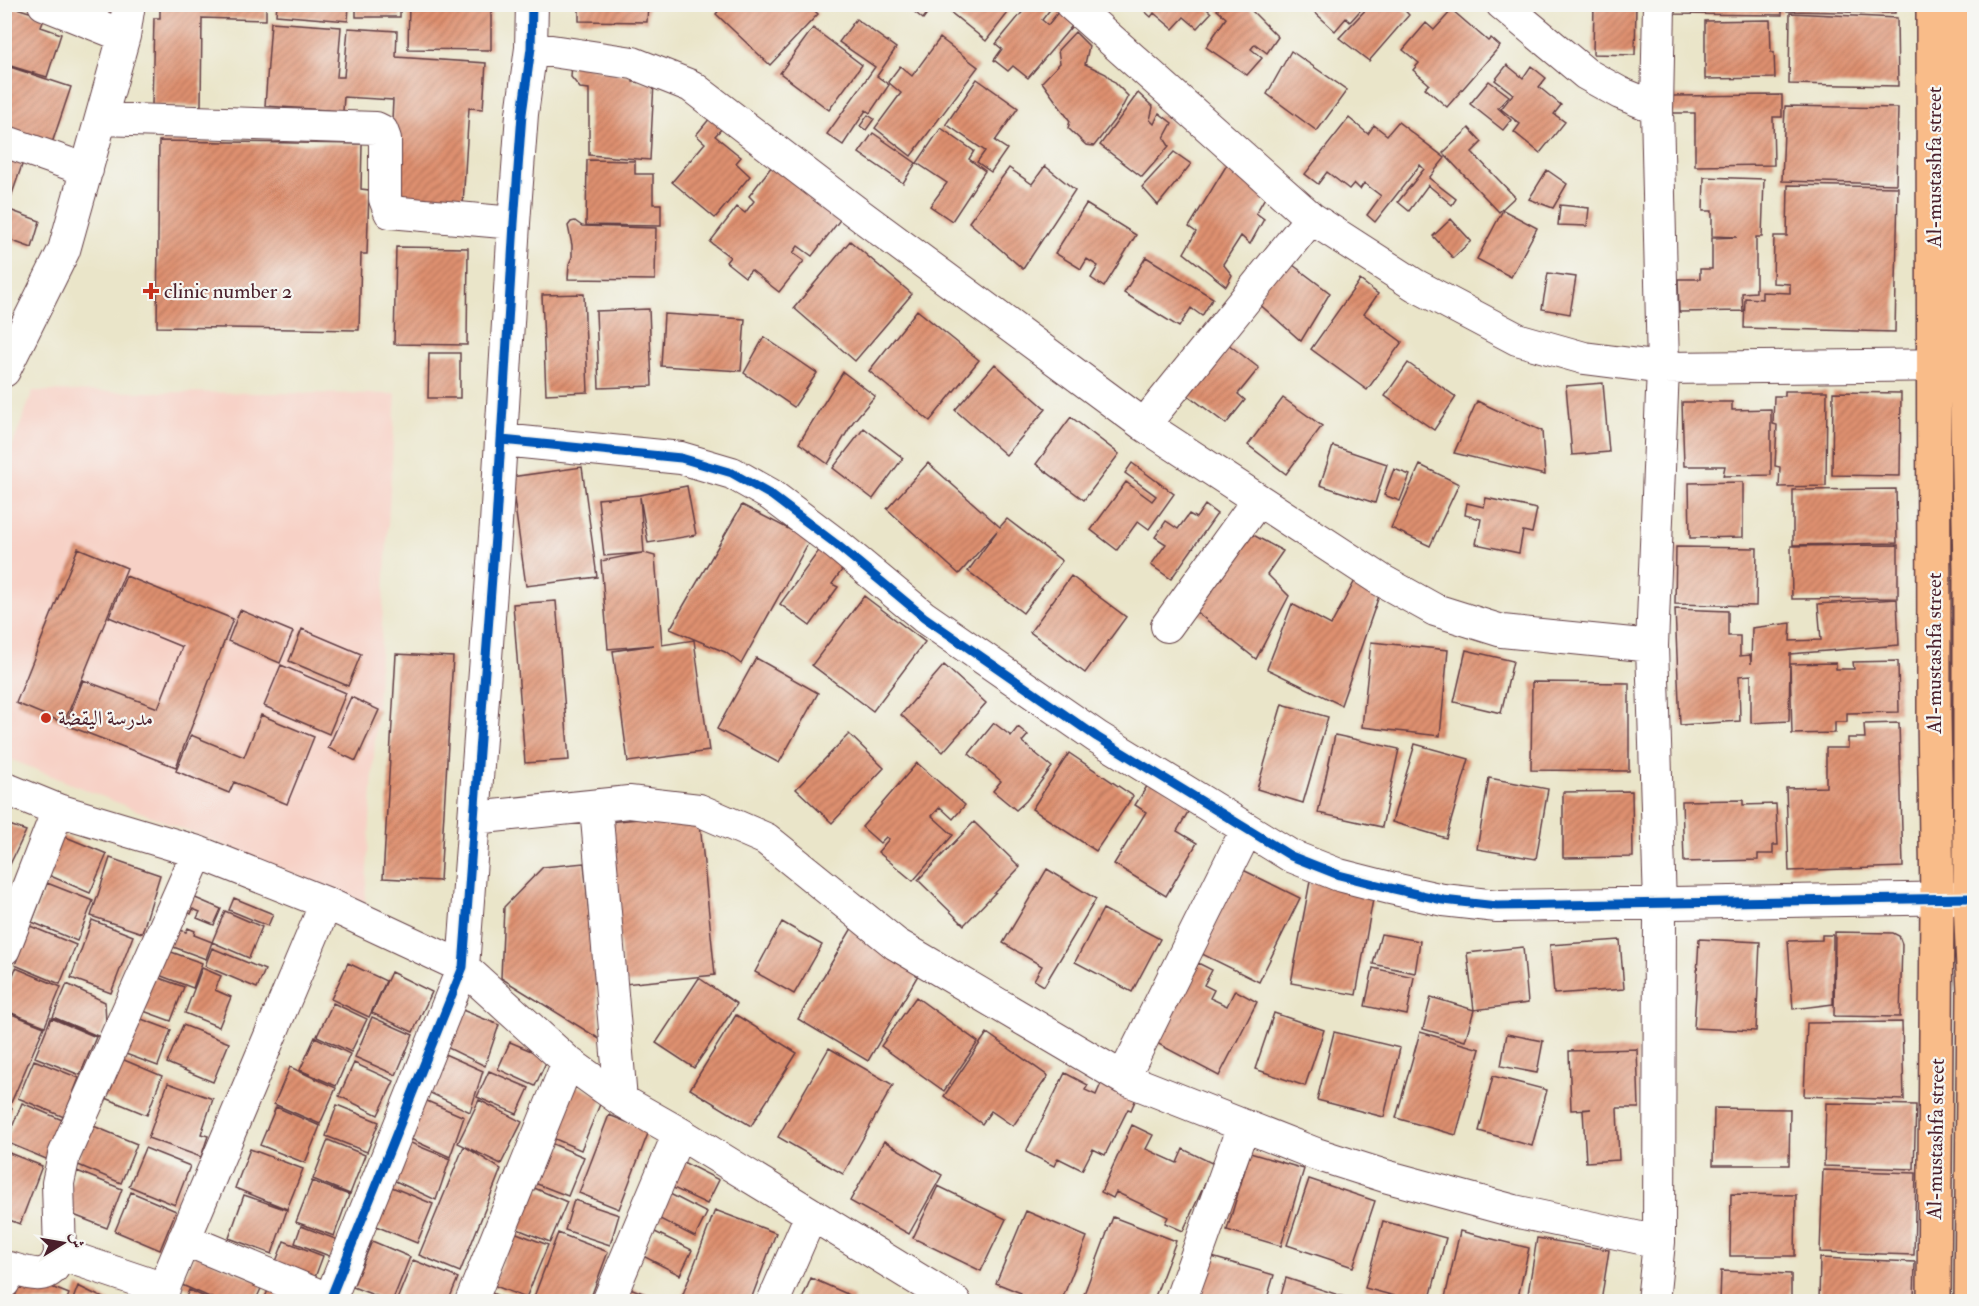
<svg xmlns="http://www.w3.org/2000/svg" width="1979" height="1306" font-family="'IM FELL Double Pica',Amiri,serif">
	<style>
		.built { fill: #f7d1c6 }
		.building { fill: url(#building-hatch) }
		.lines { fill: none; stroke-linecap: round; stroke-linejoin: round }
		.minor-casing { stroke: #623d43; stroke-width: 34 }
		.major-casing { stroke: #623d43; stroke-width: 36 }
		.minor { stroke: #fff; stroke-width: 32 }
		.major { stroke: #f9bc89; stroke-width: 33 }
		.cycleway-casing { stroke: #f6f6f2; stroke-width: 13 }
		.cycleway { stroke: #0057b8; stroke-width: 9 }
		.poi-dot { fill: #c8321e; stroke: #f6f6f2; stroke-width: 2 }
		.labels { text-anchor: middle; dominant-baseline: central; stroke-width: 4.5; stroke-linejoin: round; paint-order: stroke }
		.street-label { font-size: 21px; fill: #4a1f2b; stroke: #f6f6f2 }
		.poi-label { font-size: 21px; fill: #4a1f2b; stroke: #f6f6f2; text-anchor: start }
	</style>
	<defs>
		<pattern id="building-hatch" width="6" height="6" patternUnits="userSpaceOnUse" patternTransform="scale(1.5)"><rect width="6" height="6" fill="#de906f"/><path d="M-1 1l2-2M0 6l6-6M5 7l2-2" fill="none" stroke="#b6755b"/></pattern>
	</defs>
	<rect width="100%" height="100%" fill="#f6f6f2"/>
	<filter id="ink" filterUnits="userSpaceOnUse"><feTurbulence type="fractalNoise" baseFrequency=".0167" numOctaves="2"/><feDisplacementMap in="SourceGraphic" scale="12" xChannelSelector="R" yChannelSelector="G"/><feConvolveMatrix kernelMatrix="1 2 1 2 8 2 1 2 1" color-interpolation-filters="sRGB"/></filter>
	<filter id="wash" filterUnits="userSpaceOnUse"><feTurbulence type="fractalNoise" baseFrequency=".008" numOctaves="4" result="noise"/><feDisplacementMap in="SourceGraphic" scale="24" xChannelSelector="R" yChannelSelector="G"/><feGaussianBlur stdDeviation="1.35" result="paint"/><feColorMatrix in="noise" values="0 0 0 0 0 0 0 0 0 0 0 0 0 0 0 0 0 1.4 0 .05"/><feComposite in="paint" operator="in"/></filter>
	<g filter="url(#wash)">
		<rect width="100%" height="100%" fill="#eae5c9"/>
		<path class="built" d="M33 391 396 394 365 903 5 757 4 468Z"/>
		<g id="blocks">
			<path class="building" d="M4 4 45 17 41 27 61 34 47 77 4 64Z
				M160 4H266V20L202 18 201 106 152 105 154 18H160Z
				M277 4H349L348 21 276 15Z
				M356 4H400V17H356Z
				M409 4H491V50L408 49Z
				M579 4H648L647 22 579 21Z
				M724 4H808L818 14 770 65 716 14Z
				M905 4H934L923 19Z
				M954 4H1015L986 41 949 11Z
				M1029 4H1049L1052 7 1042 20 1048 25 1062 7 1077 20 1028 78 1013 66 1008 71 994 60 1002 49 996 44Z
				M1137 4H1202L1211 13 1197 28 1184 17 1173 29 1154 13 1151 17Z
				M1222 4H1250L1248 7 1278 37 1267 53 1255 44 1251 49 1262 58 1247 75 1206 47 1226 18 1217 10Z
				M1313 4H1366L1350 22 1346 18 1335 31 1310 8Z
				M1371 4H1399L1409 15 1369 61 1339 38Z
				M1594 4H1636L1635 55 1593 54Z
				M1670 4H1782V15L1670 14Z
				M1787 4H1895V13L1787 11Z
				M1452 10 1488 41 1491 38 1500 46 1447 107 1425 88 1429 84 1413 70 1419 63 1403 50 1426 23 1434 30Z
				M1790 13 1897 18 1898 86 1789 84Z
				M856 19 896 48 877 76 889 85 870 113 866 110 843 145 827 134 875 67 839 42Z
				M1770 20 1771 52H1774L1775 78 1705 79V21Z
				M271 22 341 27 337 77H344L348 28 397 31 396 57 486 63 483 109 469 108 463 204 388 199 393 100 344 97 343 111 265 106Z
				M813 28 862 65 829 110 780 73Z
				M1075 32 1089 46 1085 64 1106 74 1128 96 1118 115 1094 146 1086 145 1068 128 1070 121 1042 82 1060 63 1058 50Z
				M940 38 978 67 911 156 875 128 901 93 888 82 900 66 912 76Z
				M1291 51 1347 90 1317 131 1267 94Z
				M572 63 633 77V82H654L650 160 589 155V89L580 88 571 77Z
				M4 65 71 87 49 152 4 137Z
				M1507 65 1523 78 1531 66 1546 78 1539 87 1561 105 1554 114 1565 122 1540 153 1514 132 1520 124 1501 109 1513 94 1495 80Z
				M977 79 1018 108 995 141 1007 149 991 172 977 162 985 151 946 124Z
				M1489 81 1509 96 1498 108 1511 120 1503 130 1470 104Z
				M1138 93 1153 107 1150 120 1154 124 1159 113 1172 123 1164 138 1169 146 1142 177 1100 145Z
				M1782 95V117H1773L1774 165 1695 166V113H1671V96Z
				M1785 106 1898 108 1896 184 1782 181Z
				M868 115 874 119 866 130 860 126Z
				M711 117 723 127 715 136 741 157 736 163 750 176 715 218 672 182 705 143 696 135Z
				M1349 118 1368 134 1374 125 1387 135 1398 122 1445 158 1429 178 1456 199 1452 205 1428 185 1409 211 1398 202 1424 169 1420 165 1375 222 1367 215 1381 196 1364 183 1360 189 1354 183 1349 189 1327 172 1318 184 1305 174Z
				M941 128 974 151 969 159 985 171 952 221 930 206 947 183 917 163Z
				M1469 128 1482 142 1472 152 1515 197 1499 212 1443 153Z
				M873 133 916 163 903 183 859 153Z
				M159 141 362 144 361 189 369 190 367 254H361L359 330 157 327Z
				M1174 152 1191 164 1158 205 1142 187Z
				M4 156 23 162 8 206 4 204Z
				M587 160 635 161V174H653V204H661V226L586 225Z
				M775 162 843 216 812 256 798 246 793 253 804 261 779 292 751 270 745 277 726 262 730 257 710 242 737 207 745 213 754 201 749 196Z
				M1228 163 1266 196 1256 213 1264 219 1250 244 1241 236 1223 264 1232 275 1226 286 1184 253 1196 232 1189 227Z
				M1045 166 1075 190 1023 269 969 222 1009 168 1032 184Z
				M1547 170 1567 184 1553 208 1529 199Z
				M1704 177 1764 179 1762 237H1756V292L1742 293 1743 311 1679 312 1678 279H1700V269H1712V238L1737 237 1712 236V211H1703Z
				M1788 185 1898 187 1895 332 1744 328 1745 298 1762 299V292L1790 293V284L1773 283 1774 236H1787Z
				M1086 204 1136 235 1104 287 1091 278 1098 266 1087 259 1081 269 1055 253Z
				M1560 205 1589 208 1587 226 1558 225Z
				M4 208 40 221 32 248 4 238Z
				M1503 210 1537 228 1511 277 1477 259Z
				M1451 219 1471 241 1453 258 1433 236Z
				M575 221 582 226 656 228 655 280 568 279 569 264 572 257V245L568 226 571 222Z
				M850 241 912 294 855 361 794 308Z
				M396 247 468 248 467 345 394 344Z
				M1281 256 1330 293 1301 341 1256 301Z
				M1146 257 1213 298 1202 316 1191 308 1179 327 1124 293Z
				M4 266 9 268 5 280H4Z
				M1548 273 1576 277 1570 314 1542 309Z
				M1360 280 1378 294 1364 314 1402 342 1367 390 1311 349Z
				M584 294 588 392 546 394 542 295Z
				M649 309 652 386 599 388 596 311Z
				M917 310 979 360 930 421 869 371Z
				M664 314 745 319 741 371 661 366Z
				M764 337 817 373 794 407 744 373Z
				M1219 337 1259 368 1238 394 1245 400 1226 424 1180 389Z
				M429 353H460V398H428Z
				M1408 363 1456 397 1434 430 1385 396Z
				M995 364 1046 409 1006 455 955 410Z
				M843 372 875 396 853 422 828 464 799 443Z
				M1603 383 1609 452 1572 455 1566 386Z
				M1785 391H1827L1826 486 1779 487 1780 467 1775 466 1777 425 1773 424 1774 396H1785Z
				M1833 392 1901 393 1900 476 1832 475Z
				M1283 398 1322 426 1286 474 1248 445Z
				M1477 401 1542 431 1545 475 1454 453Z
				M1682 402H1732V410L1771 409V475L1723 476 1725 466H1684Z
				M1071 417 1119 454 1084 500 1036 464Z
				M864 428 903 458 873 499 833 468Z
				M1333 446 1387 464 1375 503 1320 485Z
				M928 463 1000 527 1007 519 1062 561 1023 613 968 571 997 531 959 574 887 509Z
				M1132 463 1174 494 1149 529 1138 521 1117 550 1091 530 1126 482 1152 501 1156 496 1125 473Z
				M1420 465 1459 484 1430 546 1391 528Z
				M582 467 597 577 526 586 511 477Z
				M1394 469 1410 475 1400 501 1384 495Z
				M1743 482V537L1690 538 1689 483Z
				M687 486 696 535 648 543 640 497 644 553 655 556 662 645 694 640 709 751 628 762 613 651 654 645 608 649 601 561 642 553 604 556 598 499 640 495Z
				M1896 489 1897 543 1793 545V490Z
				M1486 498 1537 509 1532 533 1523 531 1519 553 1476 544 1481 519 1465 515 1467 503 1484 507Z
				M742 505 810 540 741 664 725 652 670 629Z
				M1205 505 1217 514 1171 579 1151 565 1166 544 1155 537 1166 521 1178 529 1189 514 1196 518Z
				M1242 529 1283 551 1267 574 1289 596 1256 659 1190 607Z
				M823 545 847 563 832 584 838 587 810 626 780 604Z
				M1898 545V598L1792 599 1791 546Z
				M1676 547 1757 548 1756 606 1675 604Z
				M78 548 127 568 64 723 16 703Z
				M126 576 233 619 176 767 66 725 83 680 158 708 182 647 109 617Z
				M1071 576 1126 617 1085 673 1030 632Z
				M1357 577 1381 590 1341 705 1267 669 1292 604 1331 625Z
				M864 596 925 642 873 711 812 665Z
				M1897 599 1899 645 1790 654 1789 721 1751 723V675L1739 676 1740 721 1680 725 1675 609 1728 611V636H1740V656L1750 655 1751 664 1752 628 1791 623 1790 641 1821 640 1818 604Z
				M556 601 569 760 525 763 513 604Z
				M240 610 293 632 280 663 228 641Z
				M302 629 361 654 348 686 289 661Z
				M1371 642 1448 650 1440 736 1362 727Z
				M1466 650 1513 661 1501 713 1454 702Z
				M396 654 453 657 440 881 383 878Z
				M756 658 818 693 779 763 717 729Z
				M1898 661 1899 712 1847 713V722H1835V733L1792 734 1790 664 1836 663V669H1854L1853 662Z
				M281 665 346 693 329 734 264 706Z
				M944 665 986 703 943 752 901 715Z
				M1532 682 1629 683V771L1531 770Z
				M351 697 379 710 356 761 328 748Z
				M1282 704 1328 717 1303 803 1257 789Z
				M261 715 314 737 287 804 234 782 229 793 176 771 191 735 244 757Z
				M994 723 1011 736 1018 727 1028 735 1022 742 1052 767 1026 801 1016 810 993 791 1001 781 969 754Z
				M1899 723 1903 867 1789 871 1786 788 1826 787V748H1848V738H1865L1864 724Z
				M849 734 884 768 832 823 796 789Z
				M1335 735 1399 749 1382 827 1318 813Z
				M1415 744 1469 759 1446 838 1392 822Z
				M1069 753 1133 796 1096 851 1032 809Z
				M917 763 965 805 953 819 940 807 932 816 953 835 913 881 878 852 889 839 886 837 880 843 862 827Z
				M1489 778 1548 789 1536 859 1477 849Z
				M1151 780 1192 805 1177 831 1197 843 1166 896 1114 864 1146 812 1135 805Z
				M1632 791 1633 857 1563 858V792Z
				M1743 800V805L1776 804 1778 845H1773V854H1758V860L1684 862 1682 801Z
				M699 813 715 975 624 984 608 822Z
				M974 822 1020 867 964 925 918 880Z
				M4 823 26 831 4 877Z
				M61 835 107 854 90 893 46 874Z
				M110 858 160 875 142 933 91 916Z
				M584 863 601 1040 501 978 504 907 543 867Z
				M1239 868 1300 898 1259 982 1198 952Z
				M1047 869 1096 899 1044 986 1034 980 1042 966 1003 943Z
				M1311 876 1375 888 1356 995 1291 983Z
				M47 883 93 901 77 941 32 922Z
				M186 894 221 909 214 925 197 918 200 912 193 909 191 914 180 909Z
				M234 898 273 914 268 926 229 910Z
				M1103 909 1160 939 1132 992 1075 962Z
				M225 911 262 927 249 958 212 942Z
				M92 920 133 936 111 993 71 978Z
				M782 922 822 945 794 994 755 972Z
				M30 926 76 945 60 984 15 965Z
				M174 928 186 932 188 928 195 931 194 935 212 942 206 959 168 945Z
				M852 928 921 970 868 1061 798 1019Z
				M1835 932 1893 933 1899 936 1902 944 1900 1017 1834 1016Z
				M1381 934 1420 941 1415 973 1373 964Z
				M1822 935H1833V1004L1793 1009 1788 941 1822 940Z
				M1699 939 1760 942 1756 1031 1694 1028Z
				M1620 940 1624 989 1554 994 1550 945Z
				M1523 947 1528 1003 1474 1010 1467 953Z
				M160 948 202 963 193 988 151 972Z
				M212 948 265 970 257 988 205 966Z
				M348 963 386 981 369 1017 331 999Z
				M1198 963 1212 970 1204 985 1214 990 1210 998 1227 1006 1235 990 1257 1002 1219 1076 1149 1039 1186 965 1195 970Z
				M16 968 61 987 45 1026 4 1010V996Z
				M202 968 221 976 215 990 231 997 219 1027 185 1013Z
				M1373 968 1414 977 1407 1015 1365 1006Z
				M391 972 432 992 413 1032 372 1013Z
				M151 975 184 987 171 1021 138 1009Z
				M699 978 737 1004 694 1068 656 1043Z
				M67 984 105 1002 106 1024 100 1037 53 1017Z
				M916 997 978 1042 944 1091 881 1046Z
				M1431 997 1474 1010 1465 1041 1423 1029Z
				M333 1003 367 1019 351 1052 317 1036Z
				M455 1007 499 1025 485 1066 440 1044Z
				M4 1011 44 1027 10 1105 4 1103Z
				M1274 1013 1324 1030 1305 1086 1255 1069Z
				M736 1015 797 1053 751 1126 690 1089Z
				M136 1017 171 1030 158 1066 123 1053Z
				M372 1017 413 1035 396 1075 355 1057Z
				M51 1018 96 1037 80 1075 35 1057Z
				M1902 1022 1904 1100 1804 1096 1807 1023Z
				M183 1025 229 1043 213 1082 167 1063Z
				M1334 1032 1400 1048 1384 1117 1317 1100Z
				M1420 1032 1480 1049 1456 1135 1396 1118Z
				M987 1033 1048 1076 1013 1126 991 1111 982 1124 944 1096Z
				M1507 1034 1543 1041 1537 1073 1501 1066Z
				M315 1037 350 1054 336 1086 300 1070Z
				M510 1042 548 1058 535 1086 498 1069Z
				M829 1048 893 1085 843 1174 778 1137Z
				M1637 1049 1639 1108H1617L1619 1160 1586 1162 1583 1110 1591 1109 1571 1110 1569 1051Z
				M440 1052 483 1071 470 1112 424 1090Z
				M117 1057 162 1076 147 1115 101 1096Z
				M34 1060 79 1078 64 1117 18 1098Z
				M354 1063 394 1081 378 1115 339 1096Z
				M290 1067 336 1088 320 1124 274 1104Z
				M489 1071 529 1088 517 1114 477 1097Z
				M1065 1073 1088 1085 1085 1090 1096 1095 1104 1077 1138 1094 1131 1110 1128 1109 1105 1155 1093 1149 1082 1170 1058 1158 1054 1166 1026 1152Z
				M1493 1076 1547 1090 1532 1146 1479 1131Z
				M168 1083 213 1099 201 1134 208 1136 201 1157 148 1138Z
				M569 1083 603 1097 581 1150 548 1136Z
				M420 1098 464 1117 450 1157 404 1136Z
				M479 1100 522 1122 501 1164 458 1143Z
				M22 1103 67 1122 51 1161 6 1142Z
				M1826 1103 1916 1105 1914 1169 1824 1166Z
				M4 1105 12 1108 5 1126H4Z
				M337 1105 379 1122 367 1152 326 1136Z
				M276 1107 320 1126 305 1163 260 1145Z
				M1714 1108 1790 1109 1789 1165H1713Z
				M609 1115 649 1131 619 1209 579 1193Z
				M91 1125 137 1144 121 1183 76 1164Z
				M1132 1125 1153 1135 1146 1149 1177 1163 1183 1149 1214 1164 1183 1231 1165 1223 1168 1217 1116 1192 1113 1198 1101 1192Z
				M328 1140 365 1155 350 1194 313 1179Z
				M406 1141 450 1159 436 1200 391 1179Z
				M884 1141 942 1175 909 1234 850 1201Z
				M548 1142 584 1157 568 1196 532 1182Z
				M464 1146 501 1169 460 1272 419 1255Z
				M145 1148 190 1166 175 1205 129 1186Z
				M250 1149 303 1169 287 1209 235 1188Z
				M4 1151 42 1166 20 1224 4 1218Z
				M1250 1153 1304 1169 1281 1246 1227 1230Z
				M681 1161 719 1180 707 1204 669 1186Z
				M1823 1170 1916 1173 1914 1255 1820 1252Z
				M77 1171 122 1189 107 1228 61 1210Z
				M1309 1179 1375 1201 1353 1267 1287 1245Z
				M312 1181 349 1195 334 1236 296 1222Z
				M387 1185 433 1204 417 1243 371 1224Z
				M938 1186 1006 1219 981 1271 913 1238Z
				M532 1187 567 1202 550 1242 515 1228Z
				M131 1192 176 1211 160 1250 115 1231Z
				M670 1194 707 1213 695 1237 658 1218Z
				M1731 1194 1796 1195 1795 1256H1730Z
				M244 1195 287 1210 272 1254 229 1238Z
				M574 1200 619 1215 610 1245 565 1230Z
				M715 1210 776 1233 750 1302H680Z
				M1026 1211 1087 1237 1061 1302H1017L1021 1293 996 1283Z
				M1113 1217 1176 1241 1153 1302H1081Z
				M1383 1221 1446 1238 1429 1302H1417L1365 1288Z
				M301 1226 338 1240 332 1257 295 1243Z
				M1460 1231 1529 1248 1517 1302H1444Z
				M514 1232 548 1245 526 1298 493 1285Z
				M655 1232 692 1250 680 1275 643 1256Z
				M558 1233 608 1252 589 1302H532Z
				M1537 1238 1609 1250 1601 1302H1539L1527 1300Z
				M284 1241 323 1256 314 1280 275 1264Z
				M372 1241 410 1257 392 1302 353 1287Z
				M195 1254 263 1284 255 1302H221L182 1285Z
				M1205 1255 1274 1275 1266 1302H1218L1194 1294Z
				M1820 1258 1915 1262 1914 1302H1819Z
				M413 1260 458 1278 448 1302H396Z
				M1721 1271 1791 1274V1302H1720Z
				M23 1276 69 1294 66 1302H13Z
				M811 1278 854 1297 853 1302H801Z
				M1286 1278 1357 1301V1302H1279Z
				M78 1286 111 1302H72Z
				M627 1287 667 1302H622Z
				M269 1288 302 1302H263Z
				M189 1290 216 1302H184Z
				M486 1291 513 1301 512 1302H482Z"/>
		</g>
	</g>
	<g filter="url(#ink)">
		<use href="#blocks" fill-opacity="0" stroke="#623d43" stroke-width="1.5"/>
		<g class="lines">
			<g class="minor-casing">
				<path id="minor" d="M44 4 124 36
					M1071 4 1311 218 1415 285 1517 339 1584 358 1663 368 1959 365
					M1502 4 1586 74 1620 93 1657 108
					M531 48 633 63 691 86 860 215 1144 425 1381 580 1435 610 1502 631 1652 646
					M101 119 376 128 382 131 385 139V199L390 212 514 223
					M4 141 87 170
					M4 371 64 250 124 36 129 4
					M1144 425 1311 218
					M502 440 681 458 732 473 771 495 836 544 924 617 1097 737 1291 856 1339 875 1390 888 1443 900 1497 906 1963 898
					M1167 626 1258 500
					M4 788 58 810 198 852 326 903 463 967 568 1062 621 1100 679 1133 955 1302
					M596 807 621 1100
					M474 818 629 802 699 810 766 839 896 944 1123 1078 1316 1154 1385 1176 1514 1211 1659 1242
					M4 949 58 810
					M1123 1078 1247 829
					M184 1239 330 1300
					M60 1254 164 1289
					M4 1282 9 1268C31 1274 51 1283 60 1254L58 1183 64 1155 198 852
					M158 1302 326 903
					M329 1302 463 967 496 523 514 223 522 114 531 48 532 4
					M471 1302 568 1062
					M608 1302 679 1133
					M773 1302 811 1215
					M1180 1302 1243 1126
					M1653 1302 1659 1242 1660 905 1652 646 1663 368 1657 108 1659 4"/>
			</g>
			<g class="major-casing">
				<path id="major" d="M1933 4 1934 717 1937 899 1934 1302
					M1960 4 1961 134 1970 568V898L1974 992 1971 1302"/>
			</g>
			<use href="#minor" class="minor"/>
			<use href="#major" class="major"/>
			<g class="cycleway-casing">
				<path id="cycleway" d="M502 440 681 458 732 473 771 495 836 544 924 617 1097 737 1291 856 1339 875 1390 888 1443 900 1497 906 1970 898
					M329 1302 463 967 496 523 514 223 522 114 531 48 532 4"/>
			</g>
			<use href="#cycleway" class="cycleway"/>
		</g>
	</g>
	<g class="poi-dot">
		<path d="M148 282h6v6h6v6h-6v6h-6v-6h-6v-6h6z"/>
		<circle cx="46" cy="718" r="6"/>
	</g>
	<g class="labels">
		<g class="street-label">
			<text transform="translate(1934 167) rotate(-90)">Al-mustashfa street</text>
			<text transform="translate(1934 653) rotate(-90)">Al-mustashfa street</text>
			<text transform="translate(1936 1139) rotate(-89)">Al-mustashfa street</text>
		</g>
		<g class="poi-label">
			<text x="164" y="291">clinic number 2</text>
			<text x="58" y="718">مدرسة اليقضة</text>
		</g>
	</g>
	<rect width="1979" height="1306" fill="none" stroke="#f6f6f2" stroke-width="24"/>
	<g transform="translate(63 1243) rotate(79)" stroke="#f6f6f2" stroke-width="4.5" paint-order="stroke">
	<path d="M0-4.5L10 22L0 15L-10 22Z" fill="#4a1f2b"/>
	<text y="-9" font-size="16" font-weight="bold" text-anchor="middle" fill="#4a1f2b">ش</text>
	</g>
</svg>
